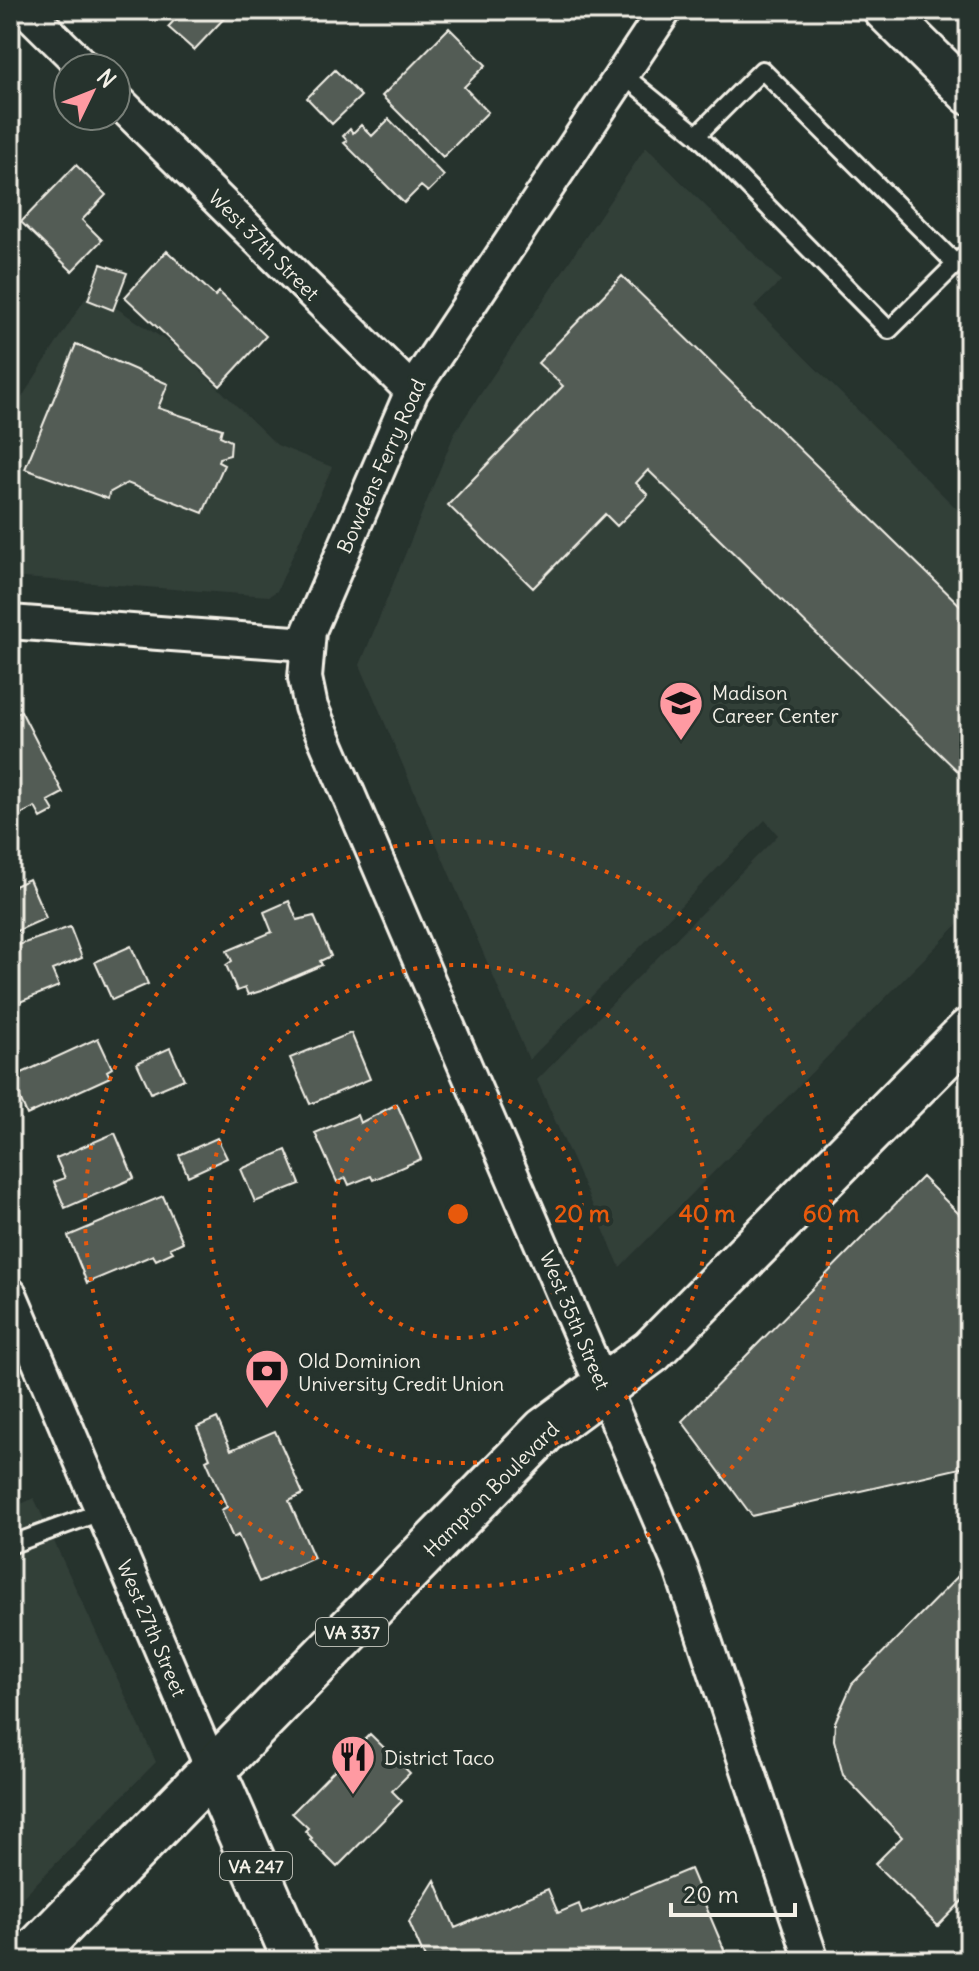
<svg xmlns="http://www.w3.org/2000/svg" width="979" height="1971" font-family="Delius,sans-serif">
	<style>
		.built { fill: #333f39 }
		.building { fill: #525c55; stroke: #f4f1e8; stroke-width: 2 }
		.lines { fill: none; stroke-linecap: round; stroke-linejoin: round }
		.service-casing { stroke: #f4f1e8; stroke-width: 22 }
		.minor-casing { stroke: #f4f1e8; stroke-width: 38 }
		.tertiary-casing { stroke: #f4f1e8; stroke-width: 46 }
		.primary-casing { stroke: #f4f1e8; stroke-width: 50 }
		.service { stroke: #26332d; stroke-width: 16 }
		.minor { stroke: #26332d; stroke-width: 32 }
		.tertiary { stroke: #26332d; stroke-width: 40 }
		.primary { stroke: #26332d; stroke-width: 44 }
		.ring { fill: none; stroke: #e8590c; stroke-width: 4; stroke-dasharray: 4 8 }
		.labels { text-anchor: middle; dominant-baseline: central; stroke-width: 8; stroke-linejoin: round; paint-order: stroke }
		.shield { fill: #26332d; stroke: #b6b8b0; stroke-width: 2 }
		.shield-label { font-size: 18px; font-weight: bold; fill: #f4f1e8 }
		.street-label { font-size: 20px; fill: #f4f1e8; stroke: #26332d }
		.poi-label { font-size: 20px; fill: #f4f1e8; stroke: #26332d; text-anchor: start }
		.centre { fill: #e8590c; stroke: #26332d; stroke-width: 4 }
		.ring-label { font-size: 24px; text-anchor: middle; font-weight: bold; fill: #e8590c; stroke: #26332d; stroke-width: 8; stroke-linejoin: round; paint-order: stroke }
	</style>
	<rect width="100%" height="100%" fill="#26332d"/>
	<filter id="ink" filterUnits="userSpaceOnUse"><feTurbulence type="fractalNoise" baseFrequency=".0125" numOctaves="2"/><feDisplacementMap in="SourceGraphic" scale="16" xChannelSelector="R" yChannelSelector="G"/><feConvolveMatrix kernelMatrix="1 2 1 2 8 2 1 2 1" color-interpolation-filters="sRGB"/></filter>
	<g filter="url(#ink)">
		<path class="built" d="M646 147 781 281 754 307 969 521V913L620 1267 537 1080 778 835 765 820 529 1060 360 665 455 432Z
			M90 291 176 347 277 445 332 467 277 591 269 596 10 577V416Z
			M34 1498 156 1762 10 1910V1509Z"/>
		<path class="building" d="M184 10H232L194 50 168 27Z
			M449 28 486 65 464 87 488 112 443 157 382 96Z
			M335 70 361 96 332 124 307 98Z
			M389 119 444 176 428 192 421 186 404 203 344 143 347 141 343 136 350 129 353 133 361 125 372 136Z
			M76 165 106 195 82 220 102 240 72 271 21 222Z
			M167 251 215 296 219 292 266 336 220 386 125 297Z
			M101 264 127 273 113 310 88 300Z
			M622 276 969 614V782L648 470 636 483 648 495 617 526 605 514 533 588 448 505 563 386 538 363Z
			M76 344 168 384 158 408 222 429 220 436 231 441 230 455 219 458 218 462 224 465 203 513 127 483 109 493 108 499 25 469Z
			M21 711 63 793 48 801 54 811 41 818 35 807 10 820V717Z
			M29 879 46 918 10 934V888Z
			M289 901 297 920 314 916 331 956 320 961 322 965 261 991 248 995 245 988 237 991 226 965 232 961 227 951 272 932 264 912Z
			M70 927 82 958 52 970 59 986 10 1006V948Z
			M131 946 148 984 112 1000 95 962Z
			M351 1033 370 1079 310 1104 290 1058Z
			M98 1038 112 1068 107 1071 110 1077 27 1115 11 1078Z
			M170 1048 184 1079 151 1093 137 1063Z
			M397 1104 421 1159 373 1180 371 1176 349 1185 346 1178 337 1182 315 1133 357 1115 360 1123Z
			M115 1133 134 1178 65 1208 54 1182 65 1178 56 1158Z
			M217 1138 227 1158 188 1176 179 1155Z
			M286 1150 300 1184 255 1202 241 1169Z
			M922 1177 969 1224V1466L752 1516 682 1421Z
			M163 1196 183 1242 170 1248 173 1252 156 1260 153 1255 87 1283 68 1236Z
			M217 1418 231 1450 275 1431 303 1494 289 1501 314 1558 259 1582 238 1535 233 1538 221 1510 227 1507 206 1460 210 1458 197 1427Z
			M969 1565V1894L938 1926 875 1864 902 1837 843 1775 834 1740 835 1722 852 1684Z
			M370 1734 410 1773 392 1791 402 1801 337 1867 310 1840 312 1838 305 1831 308 1828 292 1813Z
			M690 1869 729 1961H426L409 1922 435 1880 455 1928 548 1889 558 1913 579 1904 582 1914Z"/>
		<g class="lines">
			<g class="service-casing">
				<path id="service" d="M622 74 697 135 889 330 969 251
					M697 135 762 70 956 264
					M10 1545 103 1511"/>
			</g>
			<g class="minor-casing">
				<path id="minor" d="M26 10 85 68
					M665 10 412 391 309 631 305 678 311 707 681 1569 812 1961
					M116 99 412 391
					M10 622 307 644
					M10 1294 213 1771"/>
			</g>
			<g class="tertiary-casing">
				<path id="tertiary" d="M884 10 969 94"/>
			</g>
			<g class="primary-casing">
				<path id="primary" d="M213 1771 296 1961
					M26 1961 545 1430 652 1351 969 1031"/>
			</g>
			<use href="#service" class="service"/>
			<use href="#minor" class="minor"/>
			<use href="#tertiary" class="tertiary"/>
			<use href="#primary" class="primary"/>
		</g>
	</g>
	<g class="ring">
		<circle cx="458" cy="1214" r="124"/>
		<circle cx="458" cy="1214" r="249"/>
		<circle cx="458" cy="1214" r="373"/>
	</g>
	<defs>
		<g id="school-pin" transform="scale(2.3)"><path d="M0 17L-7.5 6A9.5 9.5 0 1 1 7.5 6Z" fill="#ff9aa2" stroke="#26332d"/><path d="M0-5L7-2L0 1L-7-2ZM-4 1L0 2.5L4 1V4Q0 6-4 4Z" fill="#111"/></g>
		<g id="bank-pin" transform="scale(2.3)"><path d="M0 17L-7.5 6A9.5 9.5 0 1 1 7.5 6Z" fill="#ff9aa2" stroke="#26332d"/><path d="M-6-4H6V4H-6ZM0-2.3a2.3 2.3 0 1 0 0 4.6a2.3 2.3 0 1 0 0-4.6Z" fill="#111"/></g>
		<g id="restaurant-pin" transform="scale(2.3)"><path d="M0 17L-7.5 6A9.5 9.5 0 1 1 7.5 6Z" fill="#ff9aa2" stroke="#26332d"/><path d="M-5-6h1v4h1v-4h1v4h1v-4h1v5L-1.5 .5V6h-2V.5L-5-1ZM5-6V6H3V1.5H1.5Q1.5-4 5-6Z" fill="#111"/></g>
	</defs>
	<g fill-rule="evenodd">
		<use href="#school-pin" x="681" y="703"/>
		<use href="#bank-pin" x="267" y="1371"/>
		<use href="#restaurant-pin" x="353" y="1757"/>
	</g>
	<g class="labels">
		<g class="shield">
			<rect x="316" y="1618" width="72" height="28" rx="6"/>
			<rect x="220" y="1852" width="72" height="28" rx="6"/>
		</g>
		<g class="shield-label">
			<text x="352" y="1632">VA 337</text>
			<text x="256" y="1866">VA 247</text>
		</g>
		<g class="street-label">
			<text transform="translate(264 245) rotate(45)">West 37th Street</text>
			<text transform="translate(381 466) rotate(-66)">Bowdens Ferry Road</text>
			<text transform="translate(575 1320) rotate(67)">West 35th Street</text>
			<text transform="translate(491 1489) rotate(-45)">Hampton Boulevard</text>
			<text transform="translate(152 1628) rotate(67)">West 27th Street</text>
		</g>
		<g class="poi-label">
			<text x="712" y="692">Madison<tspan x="712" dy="23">Career Center</tspan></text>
			<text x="298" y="1360">Old Dominion<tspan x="298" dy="23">University Credit Union</tspan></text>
			<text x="384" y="1757">District Taco</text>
		</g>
	</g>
	<circle cx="458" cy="1214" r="12" class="centre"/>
	<g class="ring-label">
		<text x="582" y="1222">20 m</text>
		<text x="707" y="1222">40 m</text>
		<text x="831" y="1222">60 m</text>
	</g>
	<rect width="979" height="1971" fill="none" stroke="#26332d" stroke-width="40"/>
	<rect x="20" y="20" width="939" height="1931" fill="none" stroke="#f4f1e8" stroke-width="3" filter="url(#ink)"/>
	<g transform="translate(92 92) rotate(47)"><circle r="38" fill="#26332d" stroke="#787f78" stroke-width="2"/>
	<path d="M0-6L14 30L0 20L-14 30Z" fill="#ff9aa2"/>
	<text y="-12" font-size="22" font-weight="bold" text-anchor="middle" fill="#f4f1e8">N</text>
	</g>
	<path d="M671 1903v12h124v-12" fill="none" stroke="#f4f1e8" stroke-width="4"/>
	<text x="683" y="1903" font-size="24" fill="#f4f1e8" stroke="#26332d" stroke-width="6" paint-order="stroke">20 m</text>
</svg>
